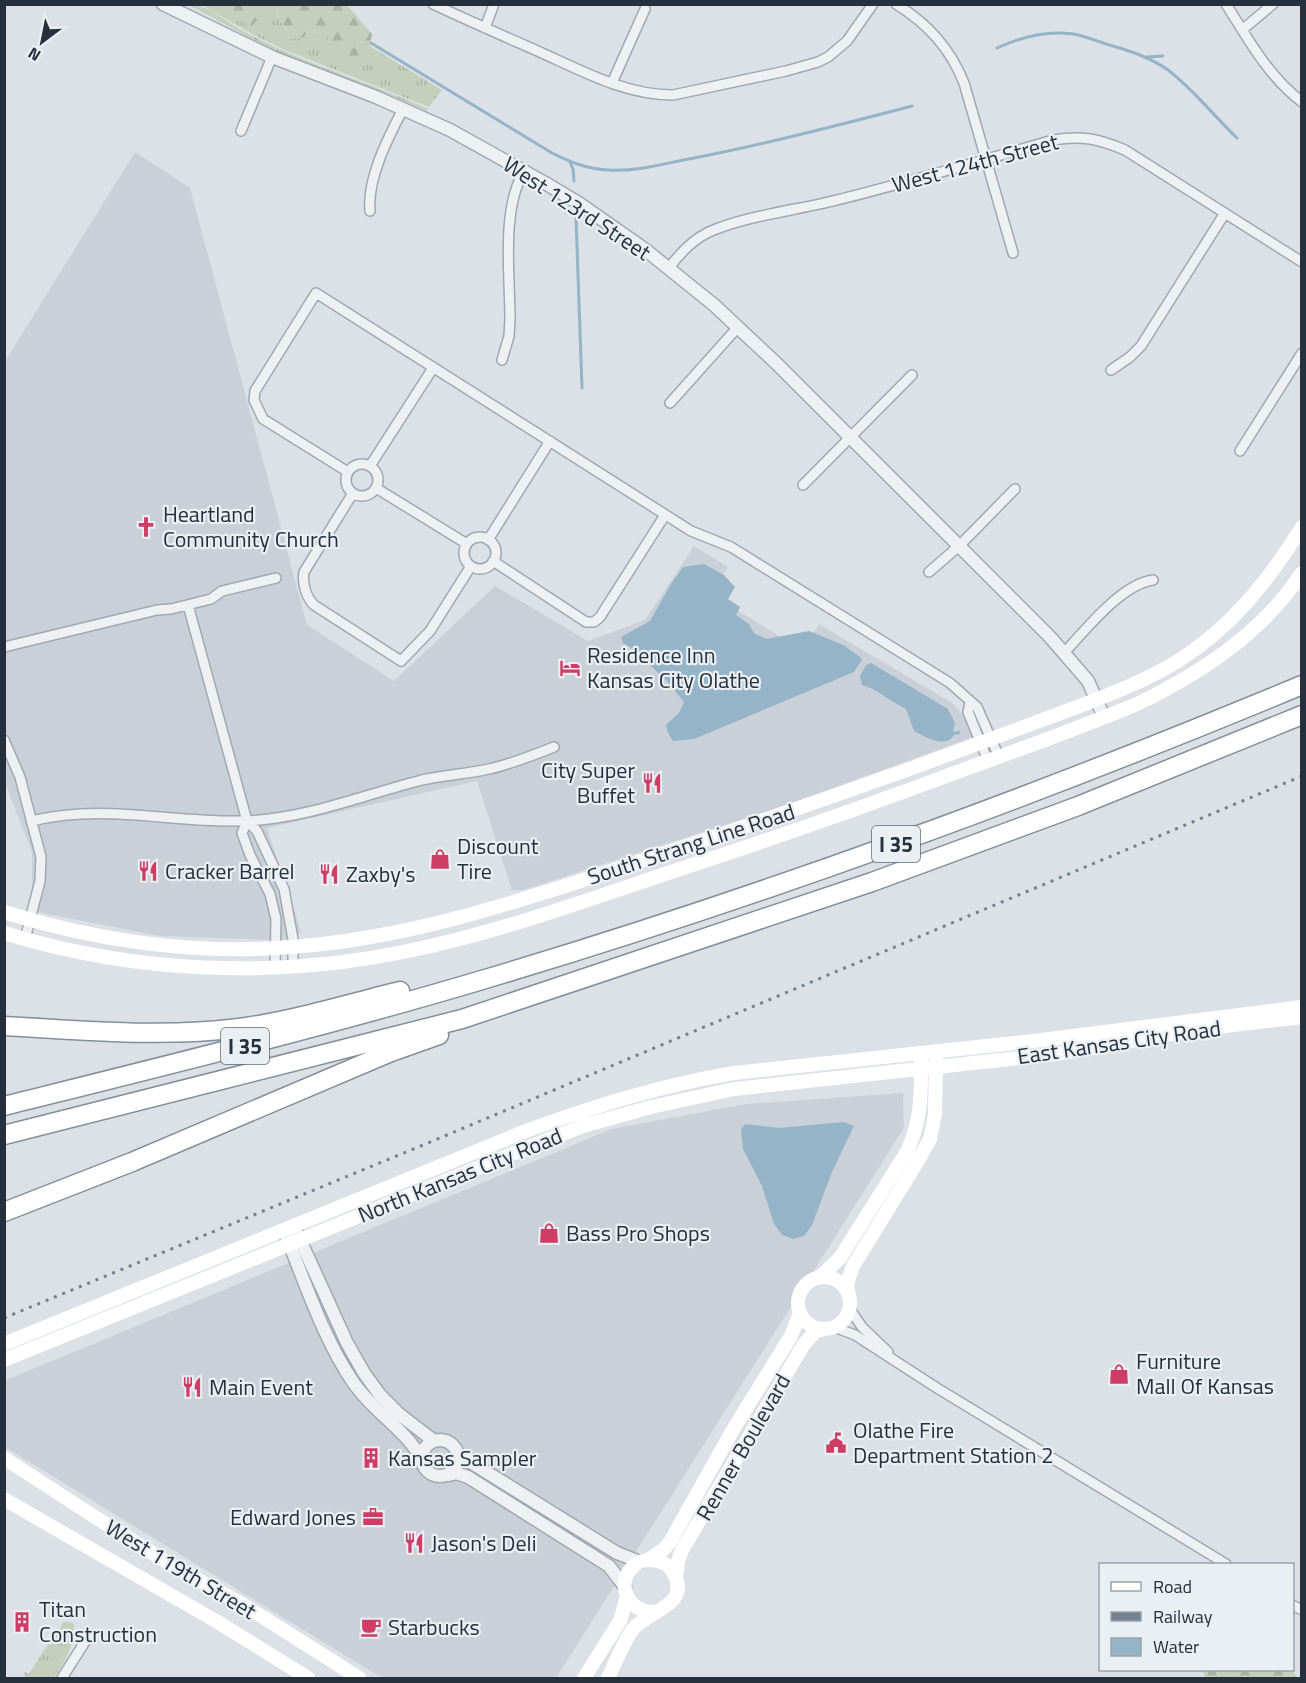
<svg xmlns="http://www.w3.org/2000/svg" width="1306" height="1683" font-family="'Titillium Web',sans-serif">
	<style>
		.built { fill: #c9d0d8 }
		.grass { fill: url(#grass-tufts) }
		.forest { fill: url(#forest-firs) }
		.water { fill: #95b4c7 }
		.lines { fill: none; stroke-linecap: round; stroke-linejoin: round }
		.stream { stroke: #95b4c7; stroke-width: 3 }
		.minor-casing { stroke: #a1a8b0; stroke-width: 12 }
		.tertiary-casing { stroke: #a1a8b0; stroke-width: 15 }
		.motorway-casing { stroke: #82909c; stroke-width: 21 }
		.minor { stroke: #eef1f4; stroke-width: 9 }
		.tertiary { stroke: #eef1f4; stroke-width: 12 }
		.secondary { stroke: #fff; stroke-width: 14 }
		.motorway { stroke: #fff; stroke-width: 18 }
		.rail { stroke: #74828f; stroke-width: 3; stroke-dasharray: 3 6; stroke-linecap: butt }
		.labels { text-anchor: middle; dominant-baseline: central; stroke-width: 4.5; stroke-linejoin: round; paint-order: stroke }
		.shield { fill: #eaeff4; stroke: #606973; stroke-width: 1.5 }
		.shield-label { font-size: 21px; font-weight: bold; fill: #25303c }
		.street-label { font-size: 22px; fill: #25303c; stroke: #eaeff4 }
		.poi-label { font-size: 22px; fill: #25303c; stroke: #eaeff4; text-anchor: start }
	</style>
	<defs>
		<pattern id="grass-tufts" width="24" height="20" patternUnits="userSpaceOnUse" patternTransform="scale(1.5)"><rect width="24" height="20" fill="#c4d0bc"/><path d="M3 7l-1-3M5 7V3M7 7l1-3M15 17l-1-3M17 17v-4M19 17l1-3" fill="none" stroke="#a8b3a2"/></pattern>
		<pattern id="forest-firs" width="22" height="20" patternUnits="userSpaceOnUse" patternTransform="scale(1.5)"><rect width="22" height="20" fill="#c4d0bc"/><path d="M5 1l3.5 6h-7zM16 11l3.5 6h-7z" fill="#a8b3a2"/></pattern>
	</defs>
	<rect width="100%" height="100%" fill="#dbe1e6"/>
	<path class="built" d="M135 152 190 188 307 625 394 681 495 586 588 641 645 620 694 546 728 567 711 594 802 650 819 624 952 703 981 734 778 808 523 890H512L477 781 267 828 301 931 293 939 276 940 159 936 32 911V852L5 783 4 363Z
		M903 1093 904 1128 556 1678H382L5 1447 4 1381 612 1129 746 1104Z"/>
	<path class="grass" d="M189 5C206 4 224 20 238 28 298 62 365 80 428 109L427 111 383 92 271 49Z
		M202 5H208L226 14 276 5C276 18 286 29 292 39H301L310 31 320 33 328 38 367 48 368 45 442 90 429 107 285 50 252 34Z
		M63 1622H70L74 1624C73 1649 67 1658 54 1678H26L24 1673 25 1672 29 1674 55 1633 58 1634Z"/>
	<path class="forest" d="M208 5H347L372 34 367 59 357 60 327 50 328 38 320 33 310 31 301 39H292L279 18 276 5H270L252 26 219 12Z
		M1204 1670H1291L1298 1678H1204Z"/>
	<path class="water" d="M704 564 724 575 735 587 728 599 740 607 736 615 749 624 754 633 766 639 809 631 843 645 859 656 862 660 854 672 694 739 673 741 668 733 666 725 679 713 684 702 667 681 630 647 623 643 621 637 650 621 671 584 683 567Z
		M871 663 948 709 955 723 953 732 960 731V734L954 735C945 749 925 737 914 731L906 709C890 702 878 689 862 685L860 676 866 665Z
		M844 1122 854 1126 832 1172 812 1225 804 1236 793 1239 782 1235 774 1224 762 1186 743 1149 741 1129 745 1124 779 1128Z"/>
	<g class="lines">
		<path class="stream" d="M371 43 552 153C570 162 587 169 608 170 637 172 666 163 694 158 767 144 840 125 912 106
			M997 48C1021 37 1047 30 1073 34 1087 36 1100 43 1113 46 1133 52 1151 58 1168 70 1193 89 1214 116 1237 138
			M1147 57 1163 56
			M570 162 573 169 574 181
			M576 218 582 388"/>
		<g class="minor-casing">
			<path id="minor" d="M433 4C469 21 506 37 542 53 584 72 626 95 673 95L786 71 818 62 828 57 847 41 873 4
				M896 4C928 24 950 48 964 83L1013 253
				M1226 4C1248 39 1268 76 1302 102
				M485 28 494 4
				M1242 30 1273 4
				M612 83 645 9
				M241 131 272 57
				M370 211C367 178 388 138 403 109
				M669 268C680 253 692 240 709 232 744 216 798 210 837 200 909 182 981 161 1053 140 1082 135 1099 139 1125 150L1302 262
				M502 360 509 336 510 319C510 274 501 210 524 171
				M1111 370 1130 357 1141 346 1225 213
				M670 403 738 327
				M1240 451 1302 353
				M346 480a16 16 0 1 1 32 0a16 16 0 1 1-32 0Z
				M370 466 433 368
				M348 472 263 419 254 400 255 391 316 293 691 531 731 547 950 683 977 707 999 757
				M803 485 912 375
				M376 488 467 544
				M353 493 304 572C302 583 306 597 314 605L401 661 430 631 471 566
				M464 553a16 16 0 1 1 32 0a16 16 0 1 1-32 0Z
				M488 540 550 441
				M493 561 586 622H594L600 617 665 515
				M929 572 959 546 1015 489
				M188 605 247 821 257 831 284 889 293 939V966
				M4 647 157 610 171 609 211 599 222 591 276 578
				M1064 653C1086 629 1122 584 1153 580
				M970 703 968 712 988 761
				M4 740 20 777 41 857 40 881 25 939
				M31 821C106 803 169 823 244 821 306 819 363 795 422 780 444 775 467 774 489 769 512 764 533 755 554 747
				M247 821 242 833 250 855 270 894 276 919 275 967
				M849 1308 862 1327 888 1352
				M834 1327 855 1335 937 1388 1226 1564
				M1292 1605 1302 1610
				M62 1678 88 1637"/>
		</g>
		<g class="tertiary-casing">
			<path id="tertiary" d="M163 4 272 57 376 97 450 130 545 183 580 204 647 251 714 305 776 363 1050 637 1088 681 1104 717
				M297 1233 347 1343 364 1373 380 1395 399 1414 434 1441
				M286 1236C306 1284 324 1340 353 1382 373 1412 406 1429 422 1460
				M422 1458a18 18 0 1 1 36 0a18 18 0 1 1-36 0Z
				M459 1455 617 1553 640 1562
				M449 1475 456 1473 468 1477 609 1566 625 1587"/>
		</g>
		<g class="motorway-casing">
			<path id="motorway" d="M4 1026C82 1030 161 1038 239 1028 293 1021 347 1004 400 991
				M4 1106C164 1066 324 1027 482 980 761 897 1033 797 1302 685
				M4 1135 462 1019 872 882 1078 806 1302 715
				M4 1212 132 1162 391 1052 439 1035"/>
		</g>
		<use href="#minor" class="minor"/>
		<use href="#tertiary" class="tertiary"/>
		<path class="secondary" d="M4 912C96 941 196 955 291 947 403 939 508 905 614 870 715 837 815 803 915 767 964 749 1013 731 1061 713 1101 698 1142 683 1178 661 1232 627 1268 581 1302 527
			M4 933C134 973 275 979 408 951 505 931 598 896 692 865 778 837 863 807 949 775 1012 752 1075 730 1137 704 1201 673 1262 633 1302 573
			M821 1276 840 1258 908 1150C922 1117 921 1094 921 1059
			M798 1303a26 26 0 1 1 52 0a26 26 0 1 1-52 0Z
			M849 1296 847 1284 853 1266 919 1159 930 1139 935 1114 936 1058
			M4 1344 531 1129C599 1105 662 1085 734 1073L1033 1041 1302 1007
			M4 1360 534 1145 583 1126 651 1107 734 1089 1056 1054 1199 1029 1302 1017
			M4 1458 95 1517 176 1568 242 1604 359 1678
			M4 1499 216 1621 308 1678
			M648 1560 664 1549 670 1542 734 1428 791 1336 800 1313
			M676 1577 678 1561 682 1550 804 1344 816 1331 826 1329
			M584 1678 620 1621 627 1596
			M608 1678C616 1662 622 1644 633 1629 647 1611 691 1606 674 1574 671 1567 664 1562 657 1561 649 1559 641 1560 635 1565 613 1582 629 1614 655 1612"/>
		<use href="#motorway" class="motorway"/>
		<path class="rail" d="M4 1318 428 1143 1302 776"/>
	</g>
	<defs>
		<g id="church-bare" transform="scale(1.62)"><path d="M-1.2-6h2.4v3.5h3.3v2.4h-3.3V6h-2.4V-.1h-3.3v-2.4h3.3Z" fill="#cf3c66" stroke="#eaeff4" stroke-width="2.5" paint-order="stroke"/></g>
		<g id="hotel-bare" transform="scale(1.62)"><path d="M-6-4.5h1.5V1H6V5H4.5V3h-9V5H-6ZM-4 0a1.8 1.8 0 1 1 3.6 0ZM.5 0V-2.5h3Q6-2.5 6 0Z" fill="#cf3c66" stroke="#eaeff4" stroke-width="2.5" paint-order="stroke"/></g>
		<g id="restaurant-bare" transform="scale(1.62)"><path d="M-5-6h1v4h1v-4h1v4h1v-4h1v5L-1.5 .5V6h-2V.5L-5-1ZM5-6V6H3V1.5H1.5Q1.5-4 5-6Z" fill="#cf3c66" stroke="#eaeff4" stroke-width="2.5" paint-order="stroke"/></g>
		<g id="shop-bare" transform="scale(1.62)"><path d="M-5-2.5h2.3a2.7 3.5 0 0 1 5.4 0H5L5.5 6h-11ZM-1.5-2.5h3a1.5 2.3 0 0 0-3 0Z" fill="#cf3c66" stroke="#eaeff4" stroke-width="2.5" paint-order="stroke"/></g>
		<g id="civic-bare" transform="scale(1.62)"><path d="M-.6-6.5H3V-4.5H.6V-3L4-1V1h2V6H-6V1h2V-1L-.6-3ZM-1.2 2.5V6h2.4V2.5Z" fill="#cf3c66" stroke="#eaeff4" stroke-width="2.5" paint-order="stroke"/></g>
		<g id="building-bare" transform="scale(1.62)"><path d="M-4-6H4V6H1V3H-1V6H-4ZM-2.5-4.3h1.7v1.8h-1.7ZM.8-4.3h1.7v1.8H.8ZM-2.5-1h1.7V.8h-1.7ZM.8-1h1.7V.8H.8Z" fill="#cf3c66" stroke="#eaeff4" stroke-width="2.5" paint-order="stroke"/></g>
		<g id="office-bare" transform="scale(1.62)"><path d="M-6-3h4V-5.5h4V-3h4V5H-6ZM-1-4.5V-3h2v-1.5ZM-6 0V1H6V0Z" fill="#cf3c66" stroke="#eaeff4" stroke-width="2.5" paint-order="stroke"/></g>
		<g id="cafe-bare" transform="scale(1.62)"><path d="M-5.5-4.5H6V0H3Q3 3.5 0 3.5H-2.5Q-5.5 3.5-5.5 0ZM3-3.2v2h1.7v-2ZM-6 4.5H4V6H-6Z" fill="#cf3c66" stroke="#eaeff4" stroke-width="2.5" paint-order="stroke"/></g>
	</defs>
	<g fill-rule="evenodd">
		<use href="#church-bare" x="146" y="527"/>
		<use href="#hotel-bare" x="570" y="668"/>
		<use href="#restaurant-bare" x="652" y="783"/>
		<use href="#shop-bare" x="440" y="859"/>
		<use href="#restaurant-bare" x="148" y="871"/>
		<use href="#restaurant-bare" x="329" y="874"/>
		<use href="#shop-bare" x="549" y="1233"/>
		<use href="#shop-bare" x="1119" y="1374"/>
		<use href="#restaurant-bare" x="192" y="1387"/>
		<use href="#civic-bare" x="836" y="1443"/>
		<use href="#building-bare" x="371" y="1458"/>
		<use href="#office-bare" x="373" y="1517"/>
		<use href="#restaurant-bare" x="414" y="1543"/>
		<use href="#building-bare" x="22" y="1622"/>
		<use href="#cafe-bare" x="371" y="1627"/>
	</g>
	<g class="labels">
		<g class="shield">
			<rect x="872" y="826" width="48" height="36" rx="4.5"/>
			<rect x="221" y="1028" width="48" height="36" rx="4.5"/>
		</g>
		<g class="shield-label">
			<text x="896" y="844">I 35</text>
			<text x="245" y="1046">I 35</text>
		</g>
		<g class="street-label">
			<text transform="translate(975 163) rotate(-15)">West 124th Street</text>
			<text transform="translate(577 208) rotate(33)">West 123rd Street</text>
			<text transform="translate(691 844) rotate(-18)">South Strang Line Road</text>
			<text transform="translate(1119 1042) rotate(-8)">East Kansas City Road</text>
			<text transform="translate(460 1175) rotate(-22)">North Kansas City Road</text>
			<text transform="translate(743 1447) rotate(-60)">Renner Boulevard</text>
			<text transform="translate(181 1569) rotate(31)">West 119th Street</text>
		</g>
		<g class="poi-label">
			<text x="163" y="514">Heartland<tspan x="163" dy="25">Community Church</tspan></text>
			<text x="587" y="655">Residence Inn<tspan x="587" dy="25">Kansas City Olathe</tspan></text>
			<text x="635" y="770" text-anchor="end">City Super<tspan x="635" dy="25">Buffet</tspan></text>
			<text x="457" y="846">Discount<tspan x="457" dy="25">Tire</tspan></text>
			<text x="165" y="871">Cracker Barrel</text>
			<text x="346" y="874">Zaxby's</text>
			<text x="566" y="1233">Bass Pro Shops</text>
			<text x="1136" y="1361">Furniture<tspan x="1136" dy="25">Mall Of Kansas</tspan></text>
			<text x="209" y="1387">Main Event</text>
			<text x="853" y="1430">Olathe Fire<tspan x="853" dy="25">Department Station 2</tspan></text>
			<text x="388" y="1458">Kansas Sampler</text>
			<text x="356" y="1517" text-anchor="end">Edward Jones</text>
			<text x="431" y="1543">Jason's Deli</text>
			<text x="39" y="1609">Titan<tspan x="39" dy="25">Construction</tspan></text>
			<text x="388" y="1627">Starbucks</text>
		</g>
	</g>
	<rect width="1306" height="1683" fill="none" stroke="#25303c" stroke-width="12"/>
	<rect x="1099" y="1563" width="195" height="108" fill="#eaeff4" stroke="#9ba3aa" stroke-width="1.5"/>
	<rect x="1111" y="1582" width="30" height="9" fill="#ffffff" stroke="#9ba3aa" stroke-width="1.5"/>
	<text x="1153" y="1593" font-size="18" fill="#25303c">Road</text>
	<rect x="1111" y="1612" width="30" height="9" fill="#74828f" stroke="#9ba3aa" stroke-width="1.5"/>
	<text x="1153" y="1623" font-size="18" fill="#25303c">Railway</text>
	<rect x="1111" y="1638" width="30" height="18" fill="#95b4c7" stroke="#9ba3aa" stroke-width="1.5"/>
	<text x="1153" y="1653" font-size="18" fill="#25303c">Water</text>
	<g transform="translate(42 42) rotate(212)" stroke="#eaeff4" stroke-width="4.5" paint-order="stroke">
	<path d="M0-4.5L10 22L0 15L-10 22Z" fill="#25303c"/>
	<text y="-9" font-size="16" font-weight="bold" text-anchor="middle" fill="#25303c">N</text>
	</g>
</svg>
